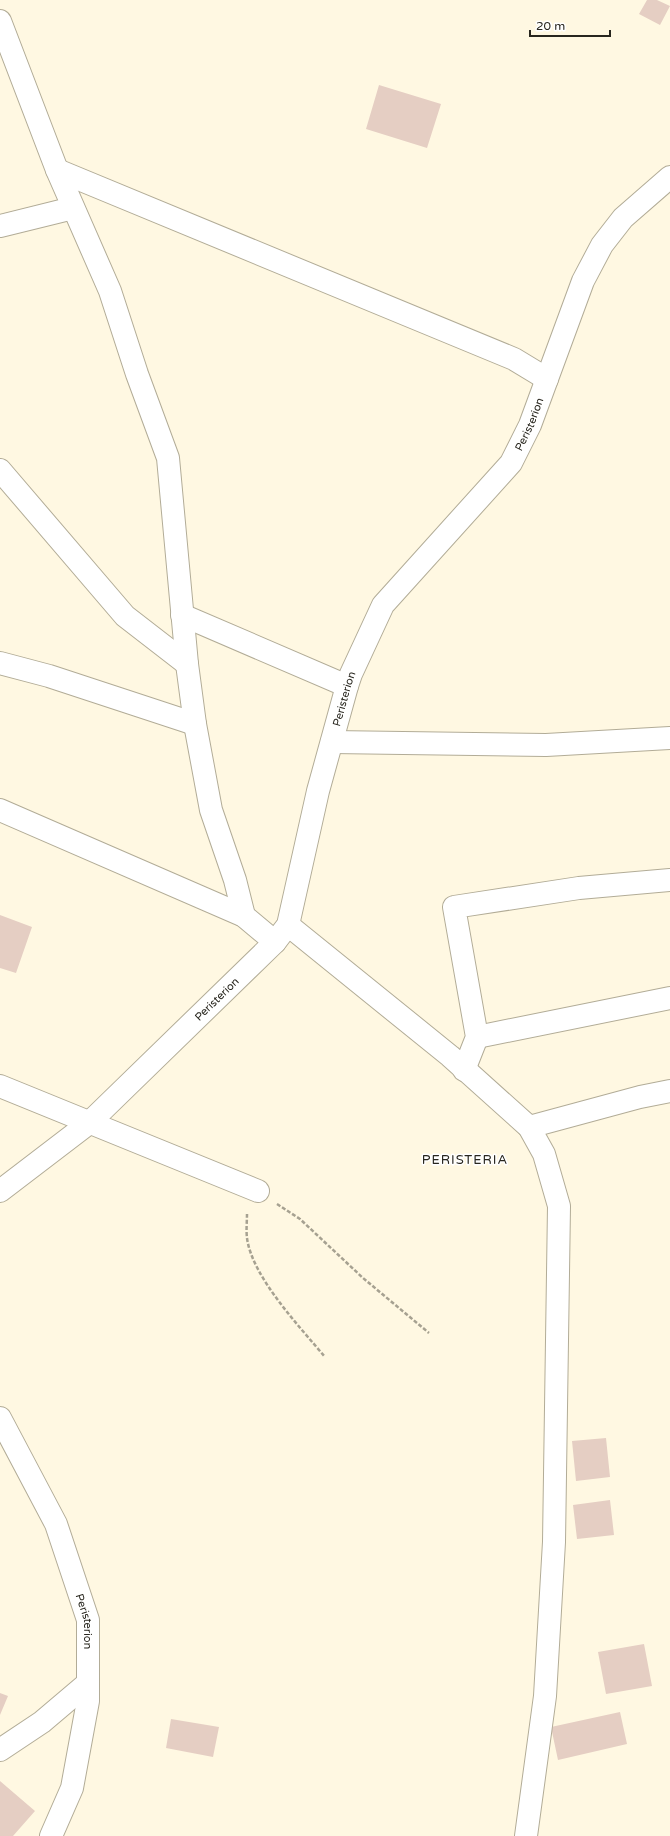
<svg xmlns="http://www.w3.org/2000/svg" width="670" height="1836" font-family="'Varela Round',sans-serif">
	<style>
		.building { fill: #e5cec3 }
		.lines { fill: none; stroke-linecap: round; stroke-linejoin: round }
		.minor-casing { stroke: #b2ac97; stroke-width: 24 }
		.path { stroke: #a6a191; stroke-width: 2.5; stroke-dasharray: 4 2; stroke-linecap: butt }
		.minor { stroke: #fff; stroke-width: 22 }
		.labels { text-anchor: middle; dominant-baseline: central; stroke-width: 3; stroke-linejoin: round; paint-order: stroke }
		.street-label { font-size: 11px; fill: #28261e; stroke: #fff }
		.quarter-label { font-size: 13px; letter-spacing: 1px; fill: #28261e; stroke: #fff }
	</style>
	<rect width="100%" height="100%" fill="#fff8e2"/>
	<path class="building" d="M647 0H657L670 6 660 25 639 14Z
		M379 85 441 104 427 148 366 129Z
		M0 915 32 927 16 973 0 968Z
		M606 1438 610 1477 576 1481 572 1441Z
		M610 1500 614 1535 577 1539 573 1505Z
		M644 1644 652 1686 606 1694 598 1652Z
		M0 1693 8 1696 0 1715Z
		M620 1712 627 1744 558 1760 551 1727Z
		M171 1719 219 1727 213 1757 166 1748Z
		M0 1781 35 1811 13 1836H0Z"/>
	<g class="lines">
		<g class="minor-casing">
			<g id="minor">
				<path d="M0 21 57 170 110 291 137 374 168 458 187 664 195 724 211 810 235 880 244 916"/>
				<path d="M57 170 514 359 547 379"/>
				<path d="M0 226 73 208"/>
				<path d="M0 470 125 616 187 664"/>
				<path d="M182 615 347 686"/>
				<path d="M0 663 49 676 195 724"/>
				<path d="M332 742 546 745 670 738"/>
				<path d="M0 810 244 916 275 942"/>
				<path d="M288 925 450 1056 529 1127 544 1154 559 1206 554 1542 545 1696 526 1836"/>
				<path d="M477 1037 670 998"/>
				<path d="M464 1070 477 1037 454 907 579 888 670 880"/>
				<path d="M0 1086 258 1191"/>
				<path d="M529 1127 640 1097 670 1091"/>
				<path id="s1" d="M0 1191 89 1123 275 942 288 925 318 791 347 686 351 674 383 605 511 463 530 425 583 281 602 245 623 218 670 177"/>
				<path id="s2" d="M0 1418 56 1524 88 1620V1701L72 1788 51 1836"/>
				<path d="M0 1750 42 1722 88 1683"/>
			</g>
		</g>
		<path class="path" d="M277 1204 300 1219 363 1278 429 1333
			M247 1214C247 1221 246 1230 247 1238 252 1277 300 1327 325 1357"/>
		<use href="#minor" class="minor"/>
	</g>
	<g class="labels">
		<g class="street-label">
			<text stroke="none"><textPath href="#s1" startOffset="962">Peristerion</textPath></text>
			<text stroke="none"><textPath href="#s1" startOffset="626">Peristerion</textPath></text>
			<text stroke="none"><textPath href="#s1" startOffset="290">Peristerion</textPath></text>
			<text stroke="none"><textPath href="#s2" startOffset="222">Peristerion</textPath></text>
		</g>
		<g class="quarter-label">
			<text x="465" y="1160">PERISTERIA</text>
		</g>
	</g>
	<path d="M530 30v6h80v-6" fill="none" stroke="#28261e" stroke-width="2"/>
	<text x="536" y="30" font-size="12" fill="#28261e" stroke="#ffffff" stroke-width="3" paint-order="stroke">20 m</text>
</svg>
